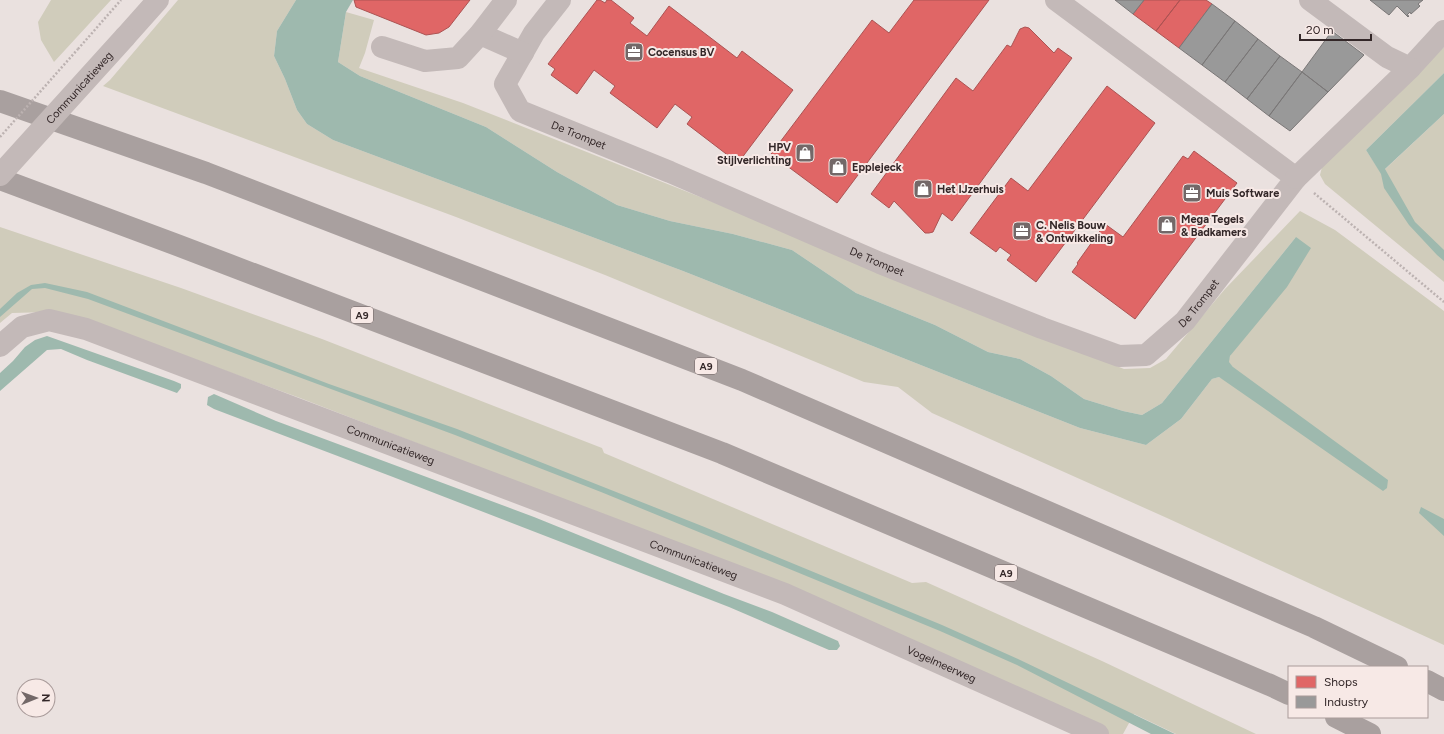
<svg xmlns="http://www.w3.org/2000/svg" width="1444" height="734" font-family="Figtree,sans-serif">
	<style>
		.green { fill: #d0ccbb }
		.water { fill: #9eb9ae }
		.shops { fill: #e06666; stroke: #ac5353 }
		.industry { fill: #999; stroke: #7a7777 }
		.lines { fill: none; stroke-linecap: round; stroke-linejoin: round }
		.path { stroke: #bcb2b1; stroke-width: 2.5; stroke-dasharray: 2 2; stroke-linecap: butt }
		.minor { stroke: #c3b9b8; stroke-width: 22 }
		.highway { stroke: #a9a09f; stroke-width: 22 }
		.path-bridge { stroke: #bcb2b1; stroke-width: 2.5; stroke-dasharray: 2 2; stroke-linecap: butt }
		.minor-bridge { stroke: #c3b9b8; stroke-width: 22 }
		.labels { text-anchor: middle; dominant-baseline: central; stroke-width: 4; stroke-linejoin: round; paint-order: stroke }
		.shield { fill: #f7e9e6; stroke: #6e6161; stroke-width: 1 }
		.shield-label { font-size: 10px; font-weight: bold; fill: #332728 }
		.poi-label { font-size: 11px; font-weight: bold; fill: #332728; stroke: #f7e9e6; text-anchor: start }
		.street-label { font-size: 11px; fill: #332728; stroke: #f7e9e6 }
	</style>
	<rect width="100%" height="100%" fill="#eae1df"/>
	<path class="green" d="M51 0H111L54 62 41 40 38 22Z
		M178 0H296L277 31 274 56 285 79 297 110 307 124 333 140 683 271 1080 428 1146 445 1181 419 1212 379 1219 377 1225 380 1233 367 1228 362 1230 356 1296 237 1162 403 1142 415 1123 411 1084 399 1051 376 1020 359 988 352 935 325 856 293 792 250 733 234 670 221 617 205 557 172 486 127 360 76 338 62 346 12 374 20 365 53 359 68 463 103 776 227 1124 369 1150 368 1166 359 1225 289 1300 211 1335 230 1444 311V645L1167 518 932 413 898 387 864 382 605 275 456 217 103 86 110 80Z
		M1444 47V73L1366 150 1381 173 1444 114V282L1325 184 1320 175 1322 167Z
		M0 227 181 288 322 339 602 448 604 453 912 583 926 582 1102 661 1256 734H1176L1134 714 1123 734H1109L1050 704 788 587 300 398 158 346 49 312 12 313 0 323Z"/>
	<path class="water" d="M296 0H353L346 12 338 62 360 76 486 127 557 172 617 205 670 221 733 234 792 250 856 293 935 325 988 352 1020 359 1051 376 1084 399 1123 411 1142 415 1162 403 1296 237 1311 248 1287 287 1230 356 1229 362 1233 367 1388 480 1387 488 1383 491 1219 377 1212 379 1181 419 1146 445 1080 428 683 271 333 140 307 124 297 110 285 79 274 56 277 31Z
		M1444 73V114L1385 169 1415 222 1444 250V261L1437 255 1409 225 1384 188 1381 174 1366 150Z
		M45 283 87 292 329 384 457 429 702 526 942 625 1018 659 1175 734H1151L1017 665 940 631 821 582 601 492 455 435 88 299 45 288 32 289 0 317V309L17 293 31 285Z
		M47 336 174 381 181 384V388L177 393 87 360 61 349 47 350 0 391V373L13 361 25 347 35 340Z
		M214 394 276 421 534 517 724 594 772 612 838 641 840 646 837 650H829L729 607 393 477 214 409 207 405 208 397Z
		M1421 507 1444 519V536L1419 513Z"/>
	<path class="shops" d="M354 0H470L449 27 439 33 426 35 356 7Z
		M597 0H600L605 3 607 0H611L634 18 630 23 647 36 669 6 737 58 742 51 793 90 738 163 687 124 692 117 675 104 657 128 610 93 615 86 594 70 577 94 551 75 555 69 548 64Z
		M914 0H989L837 203 771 154 872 20 889 33Z
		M1144 0H1180L1156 31 1133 14Z
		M1180 0H1206L1212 4 1179 48 1156 31Z
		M1025 27 1029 28 1054 53 1058 48 1072 58 952 221 942 213 933 232 929 233H925L894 201 889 208 871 194 956 78 973 91 1007 45 1011 47 1020 29Z
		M1107 86 1155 123 1036 282 1007 260 1011 255 1000 247 996 252 970 233 1011 178 1028 191Z
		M1194 151 1237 183 1135 319 1072 272 1078 264 1077 263 1105 224 1123 237 1183 156 1188 159Z"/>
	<path class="industry" d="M1115 0H1144L1133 14Z
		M1370 0H1423L1418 4 1420 6 1411 14 1410 12 1407 15 1409 16 1408 17 1397 6 1389 15Z
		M1212 4 1235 21 1202 65 1179 48Z
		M1235 21 1258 39 1225 82 1202 65Z
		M1332 31 1364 55 1328 92 1302 72Z
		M1258 39 1280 56 1247 99 1225 82Z
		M1280 56 1302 72 1269 116 1247 99Z
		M1302 72 1328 92 1290 131 1269 116Z"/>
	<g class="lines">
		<path class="path" d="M78 49 121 0
			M1314 193 1444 302"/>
		<g class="minor">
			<path id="s1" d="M560 0 534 33 505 84 520 111 670 172 880 263 1042 328 1119 356 1146 355 1185 321 1296 178 1056 0"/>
			<path d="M1310 0 1387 57 1410 68 1444 31"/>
			<path d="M480 34 523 53"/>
			<path d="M125 37 158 0"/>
			<path d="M382 47 425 61 458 58 480 34 506 0"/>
			<path d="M1296 178 1410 68"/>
			<path id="s2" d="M0 346 22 327 49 320 86 329 785 594 1098 734"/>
		</g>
		<path class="highway" d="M0 101 206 173 742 380 1314 627 1397 667
			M0 179 177 245 722 453 1270 685 1289 694
			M1427 681 1444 690
			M1336 717 1370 734"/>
		<path class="path-bridge" d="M0 137 78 49"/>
		<path class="minor-bridge" id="s3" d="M0 175 125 37"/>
	</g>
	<defs>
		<g id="office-square" transform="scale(1)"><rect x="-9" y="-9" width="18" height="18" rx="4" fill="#736868" stroke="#f7e9e6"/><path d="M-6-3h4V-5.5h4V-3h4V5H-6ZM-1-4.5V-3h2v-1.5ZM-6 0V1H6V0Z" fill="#fff"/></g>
		<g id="shop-square" transform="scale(1)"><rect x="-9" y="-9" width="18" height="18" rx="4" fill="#736868" stroke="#f7e9e6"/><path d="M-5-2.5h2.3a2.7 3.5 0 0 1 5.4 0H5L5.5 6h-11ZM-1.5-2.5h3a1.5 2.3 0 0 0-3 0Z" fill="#fff"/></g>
	</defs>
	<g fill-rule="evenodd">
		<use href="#office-square" x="634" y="52"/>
		<use href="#shop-square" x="805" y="153"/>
		<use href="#shop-square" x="838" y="167"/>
		<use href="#shop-square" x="923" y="189"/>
		<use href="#office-square" x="1192" y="193"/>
		<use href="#shop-square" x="1167" y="225"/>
		<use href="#office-square" x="1022" y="231"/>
	</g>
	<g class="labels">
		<g class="shield">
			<rect x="351" y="307" width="22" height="16" rx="3"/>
			<rect x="695" y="358" width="22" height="16" rx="3"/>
			<rect x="995" y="565" width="22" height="16" rx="3"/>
		</g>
		<g class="shield-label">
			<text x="362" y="315">A9</text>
			<text x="706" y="366">A9</text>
			<text x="1006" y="573">A9</text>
		</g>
		<g class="poi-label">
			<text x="648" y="52">Cocensus BV</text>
			<text x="791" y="147" text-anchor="end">HPV<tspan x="791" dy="13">Stijlverlichting</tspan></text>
			<text x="852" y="167">Epplejeck</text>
			<text x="937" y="189">Het IJzerhuis</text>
			<text x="1206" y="193">Muis Software</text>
			<text x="1181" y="219">Mega Tegels<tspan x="1181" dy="13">&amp; Badkamers</tspan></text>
			<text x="1036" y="225">C. Nelis Bouw<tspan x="1036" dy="13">&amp; Ontwikkeling</tspan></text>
		</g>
		<g class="street-label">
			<text stroke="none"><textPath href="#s3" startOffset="118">Communicatieweg</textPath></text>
			<text stroke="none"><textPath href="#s1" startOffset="195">De Trompet</textPath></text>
			<text stroke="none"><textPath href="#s1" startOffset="519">De Trompet</textPath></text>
			<text stroke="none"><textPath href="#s1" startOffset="880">De Trompet</textPath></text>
			<text stroke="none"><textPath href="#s2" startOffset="421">Communicatieweg</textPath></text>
			<text stroke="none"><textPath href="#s2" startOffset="745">Communicatieweg</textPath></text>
			<text stroke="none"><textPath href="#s2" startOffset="1014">Vogelmeerweg</textPath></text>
		</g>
	</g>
	<rect x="1288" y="666" width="140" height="52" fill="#f7e9e6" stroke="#a99b9a"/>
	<rect x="1296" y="676" width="20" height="12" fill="#e06666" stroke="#a99b9a"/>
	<text x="1324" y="686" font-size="12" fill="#332728">Shops</text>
	<rect x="1296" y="696" width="20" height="12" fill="#999999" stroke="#a99b9a"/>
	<text x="1324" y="706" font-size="12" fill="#332728">Industry</text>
	<g transform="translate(36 698) rotate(89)"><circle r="19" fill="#f7e9e6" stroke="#a99b9a"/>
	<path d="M0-3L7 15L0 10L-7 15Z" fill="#736868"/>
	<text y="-6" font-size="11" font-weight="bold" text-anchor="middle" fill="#332728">N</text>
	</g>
	<path d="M1300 34v6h71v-6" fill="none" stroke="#332728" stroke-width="2"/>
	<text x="1306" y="34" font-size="12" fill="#332728" stroke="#f7e9e6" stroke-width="3" paint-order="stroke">20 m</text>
</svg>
